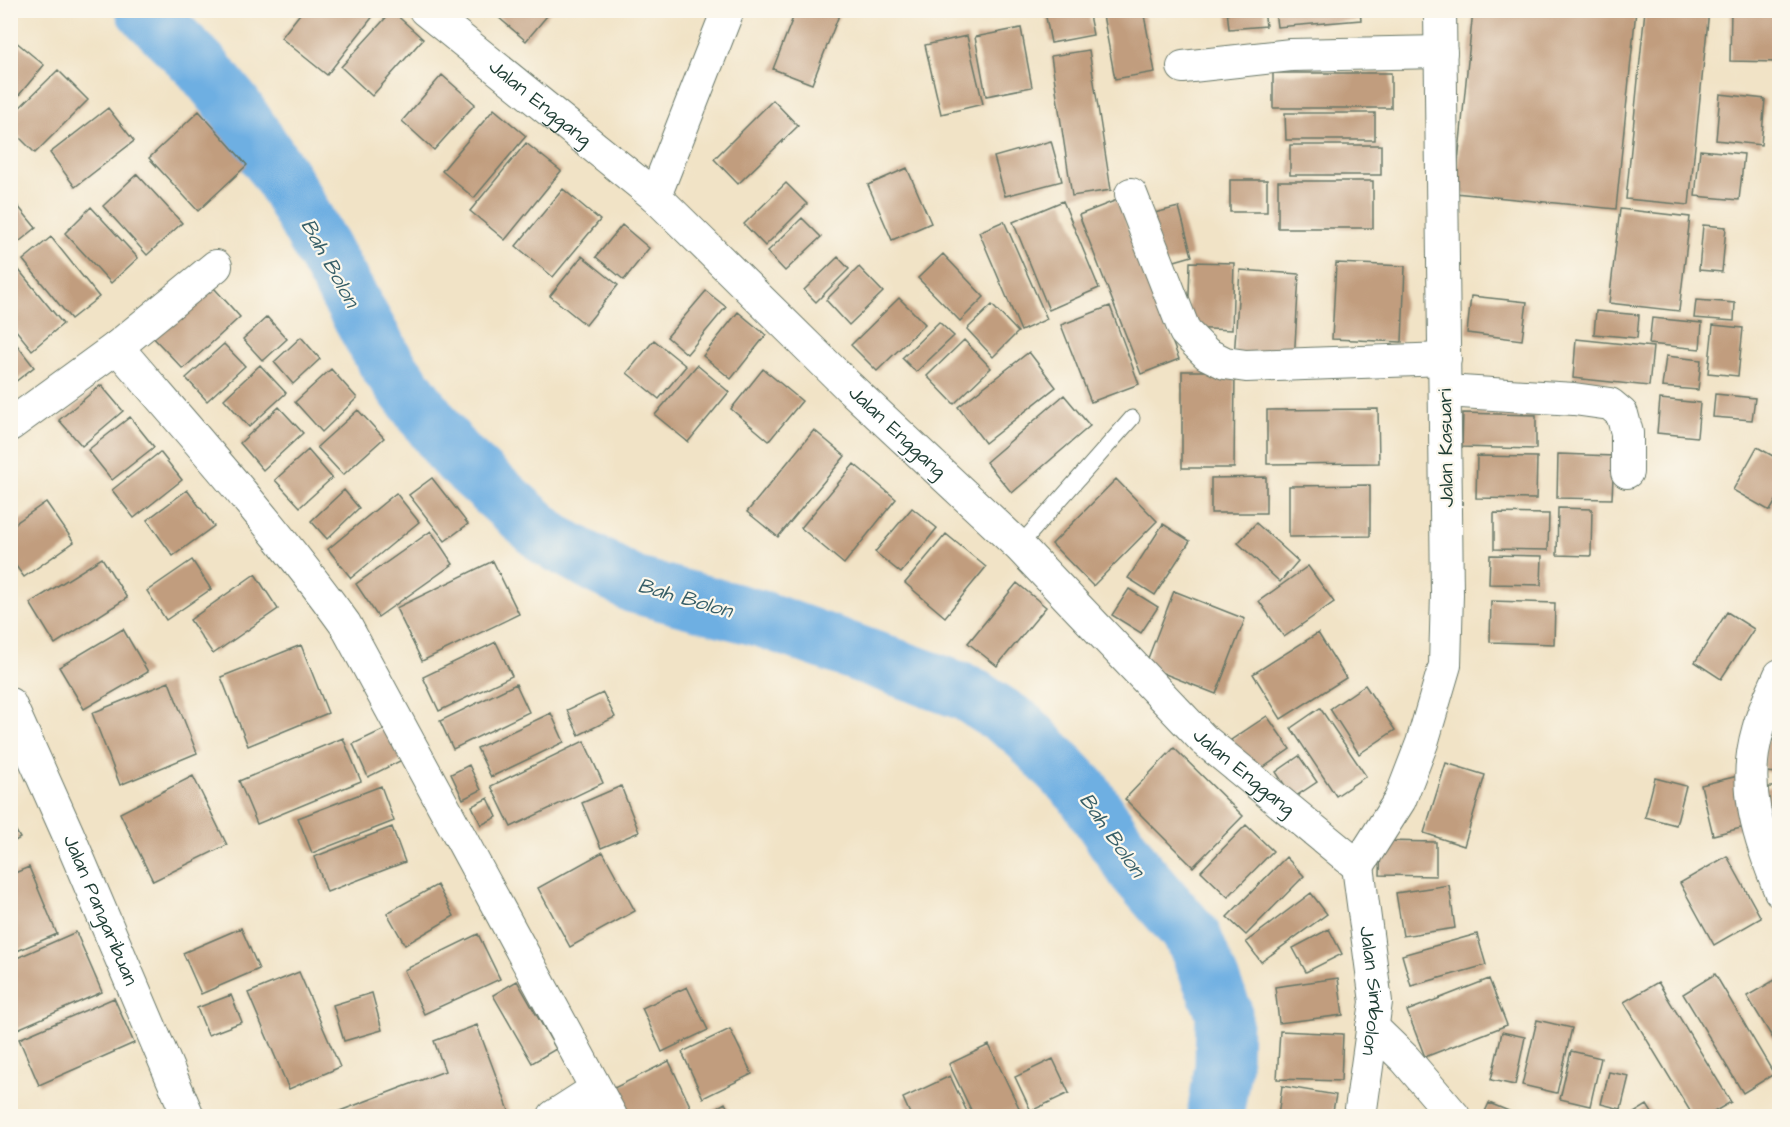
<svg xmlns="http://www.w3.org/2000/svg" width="1790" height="1127" font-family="'Architects Daughter',sans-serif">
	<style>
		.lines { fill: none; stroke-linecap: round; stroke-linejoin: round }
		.river { stroke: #6eafe2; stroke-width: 57 }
		.building { fill: #c19d7e }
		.lane-casing { stroke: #687767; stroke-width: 17 }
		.street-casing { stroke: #687767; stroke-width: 34 }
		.lane { stroke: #fff; stroke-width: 15 }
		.street { stroke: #fff; stroke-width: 32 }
		.labels { text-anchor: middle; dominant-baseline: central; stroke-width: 4.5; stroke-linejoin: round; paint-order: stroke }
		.street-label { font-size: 20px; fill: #1f3d34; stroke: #fbf7ec }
		.water-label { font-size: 21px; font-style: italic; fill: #375f68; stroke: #fbf7ec }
	</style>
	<rect width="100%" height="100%" fill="#fbf7ec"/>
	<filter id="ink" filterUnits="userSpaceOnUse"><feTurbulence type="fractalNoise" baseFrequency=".0167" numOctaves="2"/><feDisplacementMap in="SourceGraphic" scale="12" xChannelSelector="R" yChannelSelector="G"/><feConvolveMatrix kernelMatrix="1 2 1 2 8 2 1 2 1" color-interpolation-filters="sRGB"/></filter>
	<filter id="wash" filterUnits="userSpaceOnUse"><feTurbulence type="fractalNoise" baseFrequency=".008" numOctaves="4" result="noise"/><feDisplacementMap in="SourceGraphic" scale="24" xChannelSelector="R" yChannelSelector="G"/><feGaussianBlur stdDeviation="1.35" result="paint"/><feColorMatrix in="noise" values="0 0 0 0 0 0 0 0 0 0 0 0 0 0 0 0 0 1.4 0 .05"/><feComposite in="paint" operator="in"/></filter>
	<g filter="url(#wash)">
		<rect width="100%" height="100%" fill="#f1e3c6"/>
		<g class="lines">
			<path class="river" d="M144 10 201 66 233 105 284 181 387 364 454 454 550 540 634 585 762 619 967 693 1021 728 1083 792 1136 871 1193 937 1224 1012 1223 1067 1215 1116"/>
		</g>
		<g id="blocks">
			<path class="building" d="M303 10H378L327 75 281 38Z
				M503 10H552L526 41 498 17Z
				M796 10H841L812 84 773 69Z
				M1050 10H1088L1093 35 1051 43 1045 12Z
				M1102 10H1143L1155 72 1115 79Z
				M1227 10H1264L1266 26 1229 29Z
				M1275 10H1360L1361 20 1277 27Z
				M1473 10H1636L1616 209 1455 193Z
				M1645 10H1709L1689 205 1626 199Z
				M1731 10H1780V62L1730 61Z
				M392 11 423 39 372 96 341 67Z
				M1021 28 1032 87 986 96 975 37Z
				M967 36 983 104 941 114 925 45Z
				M15 41 44 65 10 106V46Z
				M1089 50 1111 190 1072 196 1051 56Z
				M58 70 88 100 35 153 10 128V117Z
				M1273 73H1391V108H1273Z
				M442 75 475 104 434 150 402 121Z
				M1720 94 1765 99 1761 145 1716 140Z
				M773 100 798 126 738 184 714 159Z
				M108 108 134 141 75 187 50 153Z
				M494 109 526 136 474 198 442 171Z
				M199 111 247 165 198 211 149 158Z
				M1285 113H1375V140H1286Z
				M1051 141 1062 181 1005 196 994 157Z
				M526 143 561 171 505 240 470 211Z
				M1290 145H1381V175H1290Z
				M1700 150 1744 154 1739 200 1695 196Z
				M907 168 931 223 892 240 868 185Z
				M137 174 182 223 147 255 103 206Z
				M1230 180H1267V212H1230Z
				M1278 181H1373V228H1278Z
				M786 183 807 204 765 246 744 224Z
				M563 189 600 220 553 277 516 246Z
				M1117 200 1179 359 1141 374 1079 215Z
				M1063 201 1099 288 1049 310 1013 222Z
				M17 205 36 228 10 249V210Z
				M91 207 138 258 111 283 65 233Z
				M1179 207 1192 256 1164 264 1150 214Z
				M1620 209 1690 217 1679 311 1609 303Z
				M802 218 821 237 785 271 767 252Z
				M1004 221 1047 319 1021 331 979 232Z
				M622 225 649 248 624 280 596 257Z
				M1703 225 1726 227 1722 272 1699 270Z
				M51 237 99 297 71 319 23 260Z
				M943 254 984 297 960 321 918 278Z
				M582 256 618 285 586 325 550 296Z
				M838 257 849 269 816 302 804 290Z
				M1190 262 1234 263 1232 330 1188 328Z
				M1336 263 1405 266 1402 342 1332 339Z
				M14 264 63 324 32 350 10 323V267Z
				M859 267 883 292 849 325 826 300Z
				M1240 270 1299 274 1294 363 1234 358Z
				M206 279 240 317 183 369 148 332Z
				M706 291 726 307 687 354 667 337Z
				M1471 296 1527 302 1522 340 1467 333Z
				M899 298 925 324 877 371 851 345Z
				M1696 300 1735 303 1734 321 1694 318Z
				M992 305 1018 332 993 357 967 329Z
				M1110 306 1139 384 1091 402 1061 325Z
				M1596 311 1639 315 1637 338 1594 334Z
				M738 312 766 335 731 379 703 356Z
				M267 317 287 339 263 361 243 339Z
				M1652 318 1702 323 1700 349 1649 344Z
				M939 322 954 336 916 372 902 358Z
				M1713 325 1743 328 1738 376 1708 373Z
				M301 337 320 359 293 384 274 362Z
				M1576 339 1653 347 1649 386 1573 378Z
				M654 340 686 366 659 399 627 373Z
				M964 340 991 368 954 404 927 376Z
				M224 344 245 366 207 401 186 378Z
				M17 345 34 367 10 386V350Z
				M1029 352 1056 387 985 443 958 407Z
				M1666 356 1701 360 1698 390 1662 387Z
				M260 365 286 393 249 427 224 399Z
				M697 365 729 392 688 442 655 415Z
				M331 369 357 398 322 432 295 402Z
				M763 369 802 401 769 441 731 409Z
				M1182 371H1235L1234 468H1182Z
				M101 385 123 411 82 446 59 420Z
				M1715 394 1755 398 1752 420 1713 417Z
				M1064 395 1090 426 1012 493 986 462Z
				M1660 399 1700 403 1697 437 1657 433Z
				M279 407 303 433 263 470 240 443Z
				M1378 409 1379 463 1267 464V410Z
				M358 410 384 438 343 475 317 447Z
				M1463 413 1536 415V449L1462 447Z
				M130 417 154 447 112 480 88 450Z
				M814 430 845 456 778 537 747 512Z
				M1757 447 1780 460V494L1770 511 1733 490Z
				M308 450 332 478 300 507 275 480Z
				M160 452 182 480 134 518 112 490Z
				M1558 454 1614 456 1612 499 1557 498Z
				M1477 456 1537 457 1536 499 1476 498Z
				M854 464 896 499 844 564 801 528Z
				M1266 477V513H1211V478Z
				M432 478 468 524 445 541 409 495Z
				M1116 479 1157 521 1093 586 1052 544Z
				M1370 485V536L1289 537V486Z
				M187 490 214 526 173 556 147 520Z
				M344 490 359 508 327 539 311 521Z
				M396 493 419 522 351 578 328 549Z
				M46 502 74 542 24 577 10 558V527Z
				M912 508 937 528 901 573 875 552Z
				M1558 508 1592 509 1591 556 1557 555Z
				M1494 513 1549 514 1548 550 1494 549Z
				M1256 523 1298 561 1280 582 1238 543Z
				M1163 524 1190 541 1155 595 1128 578Z
				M431 531 453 564 378 617 356 584Z
				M946 534 986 567 945 617 905 583Z
				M1490 555 1542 556 1541 585 1489 584Z
				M102 558 127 598 55 644 30 603Z
				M192 560 211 589 166 620 147 591Z
				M493 561 519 614 422 661 396 608Z
				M1308 566 1334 602 1284 637 1259 601Z
				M255 574 278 609 213 654 190 620Z
				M1017 583 1046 607 997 666 968 643Z
				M1129 589 1158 607 1141 633 1112 615Z
				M1174 591 1245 619 1216 694 1145 666Z
				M1491 601 1555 603 1554 644 1490 642Z
				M1727 612 1754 629 1721 679 1695 662Z
				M123 629 148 672 84 709 59 667Z
				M1318 633 1346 678 1281 719 1253 674Z
				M496 642 512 676 439 711 423 677Z
				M301 645 328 713 248 746 221 677Z
				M169 682 197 753 120 785 92 713Z
				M516 684 529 712 453 749 440 721Z
				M1365 685 1395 730 1359 754 1330 709Z
				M603 693 615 717 579 735 567 710Z
				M1320 708 1366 776 1336 796 1291 728Z
				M551 713 564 742 491 777 477 748Z
				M1267 716 1290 749 1254 774 1231 740Z
				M387 728 402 760 368 777 353 744Z
				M343 738 361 781 257 824 239 781Z
				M1765 740 1780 741V773L1764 772Z
				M584 741 603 783 511 827 491 786Z
				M1174 748 1243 816 1193 867 1125 799Z
				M1299 756 1317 782 1293 798 1276 772Z
				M1446 763 1485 775 1464 846 1424 833Z
				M469 765 481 790 463 799 451 774Z
				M193 776 227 845 153 881 120 813Z
				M1738 776 1749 826 1713 835 1701 785Z
				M1655 778 1686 786 1676 825 1645 817Z
				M381 786 394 821 312 853 298 818Z
				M621 786 639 832 601 848 582 803Z
				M1780 786V834L1767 835 1762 788Z
				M488 798 497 817 481 825 472 806Z
				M10 821 20 838 10 844Z
				M1246 825 1273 851 1228 897 1201 871Z
				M392 827 405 862 327 892 314 857Z
				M1381 841 1436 842V876L1380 875Z
				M603 852 635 911 570 947 538 888Z
				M1727 856 1761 918 1714 945 1680 883Z
				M1286 857 1304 876 1246 935 1227 917Z
				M29 867 57 934 10 954V875Z
				M437 885 454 916 405 945 387 913Z
				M1449 885 1455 928 1403 936 1396 893Z
				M1311 893 1327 914 1261 962 1246 942Z
				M241 928 259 969 201 994 183 953Z
				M1329 929 1342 954 1306 972 1293 948Z
				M76 932 102 992 13 1031 10 1025V961Z
				M478 934 500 979 424 1014 404 970Z
				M1477 934 1486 965 1411 986 1402 955Z
				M299 972 340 1067 289 1089 248 993Z
				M1715 974 1774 1074 1743 1093 1683 994Z
				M1780 977V1050L1747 996Z
				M1338 978 1343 1015 1279 1023 1275 987Z
				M1489 979 1507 1025 1425 1057 1407 1011Z
				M517 981 556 1049 532 1063 493 995Z
				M1658 982 1731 1102 1707 1116H1693L1624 1002Z
				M687 987 708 1030 662 1052 642 1008Z
				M372 993 382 1030 344 1041 333 1005Z
				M231 995 242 1022 208 1035 197 1008Z
				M114 998 134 1043 39 1085 19 1039Z
				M1537 1020 1572 1028 1557 1093 1522 1085Z
				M477 1025 511 1116H333L332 1114 445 1071 434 1041Z
				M730 1029 752 1074 703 1098 682 1052Z
				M1280 1031 1343 1034 1341 1081 1277 1079Z
				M1502 1032 1525 1037 1515 1085 1491 1080Z
				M989 1045 1023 1116H974L949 1064Z
				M1571 1051 1601 1058 1590 1106 1560 1099Z
				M1053 1059 1069 1093 1031 1111 1015 1077Z
				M669 1061 691 1108 674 1116H623L610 1090Z
				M1609 1072 1629 1076 1621 1109 1601 1104Z
				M950 1076 969 1116H911L903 1098Z
				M1282 1086 1336 1095 1332 1116H1278Z
				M725 1103 732 1116H702Z
				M1489 1103 1521 1116H1483Z
				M1647 1105 1654 1116H1629Z"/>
		</g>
	</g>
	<g filter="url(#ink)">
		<use href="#blocks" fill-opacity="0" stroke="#687767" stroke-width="1.5"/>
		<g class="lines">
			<g class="lane-casing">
				<path id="lane" d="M1019 546 1132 418"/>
			</g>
			<g class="street-casing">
				<g id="street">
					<path id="s1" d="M425 10 655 196 848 386 1019 546 1203 739 1358 866"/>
					<path d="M1183 67 1291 55 1441 52"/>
					<path d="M1131 194 1185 332 1207 354 1225 363 1246 366 1445 359"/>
					<path d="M655 196 728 10"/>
					<path d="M117 347C195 438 275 527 345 624L611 1116"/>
					<path d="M1445 391 1574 399 1610 404 1622 414 1627 433V472"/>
					<path d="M10 425 117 347 216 266"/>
					<path d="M1780 675C1772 693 1763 711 1758 730 1741 788 1759 837 1780 891"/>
					<path id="s2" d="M10 704 68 834 188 1116"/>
					<path d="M1358 866 1400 800 1422 743 1445 665 1447 594 1440 10"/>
					<path id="s3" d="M1358 866 1376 1002 1360 1116"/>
					<path d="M1372 1027 1405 1059 1454 1116"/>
					<path d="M554 1116 596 1089"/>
				</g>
			</g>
			<use href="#lane" class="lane"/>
			<use href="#street" class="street"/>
		</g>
	</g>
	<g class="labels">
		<g class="street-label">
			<text stroke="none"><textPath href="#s1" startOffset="148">Jalan Enggang</textPath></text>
			<text stroke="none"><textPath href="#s1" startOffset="634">Jalan Enggang</textPath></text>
			<text transform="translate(1446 448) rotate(-91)">Jalan Kasuari</text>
			<text stroke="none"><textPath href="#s1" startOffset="1120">Jalan Enggang</textPath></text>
			<text stroke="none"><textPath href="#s2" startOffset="225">Jalan Pangaribuan</textPath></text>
			<text stroke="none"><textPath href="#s3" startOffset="126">Jalan Simbolon</textPath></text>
		</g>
		<g class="water-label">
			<text transform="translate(330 263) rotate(61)">Bah Bolon</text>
			<text transform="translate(685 598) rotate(16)">Bah Bolon</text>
			<text transform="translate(1112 835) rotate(55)">Bah Bolon</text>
		</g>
	</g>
	<rect width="1790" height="1127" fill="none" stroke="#fbf7ec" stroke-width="36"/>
</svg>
